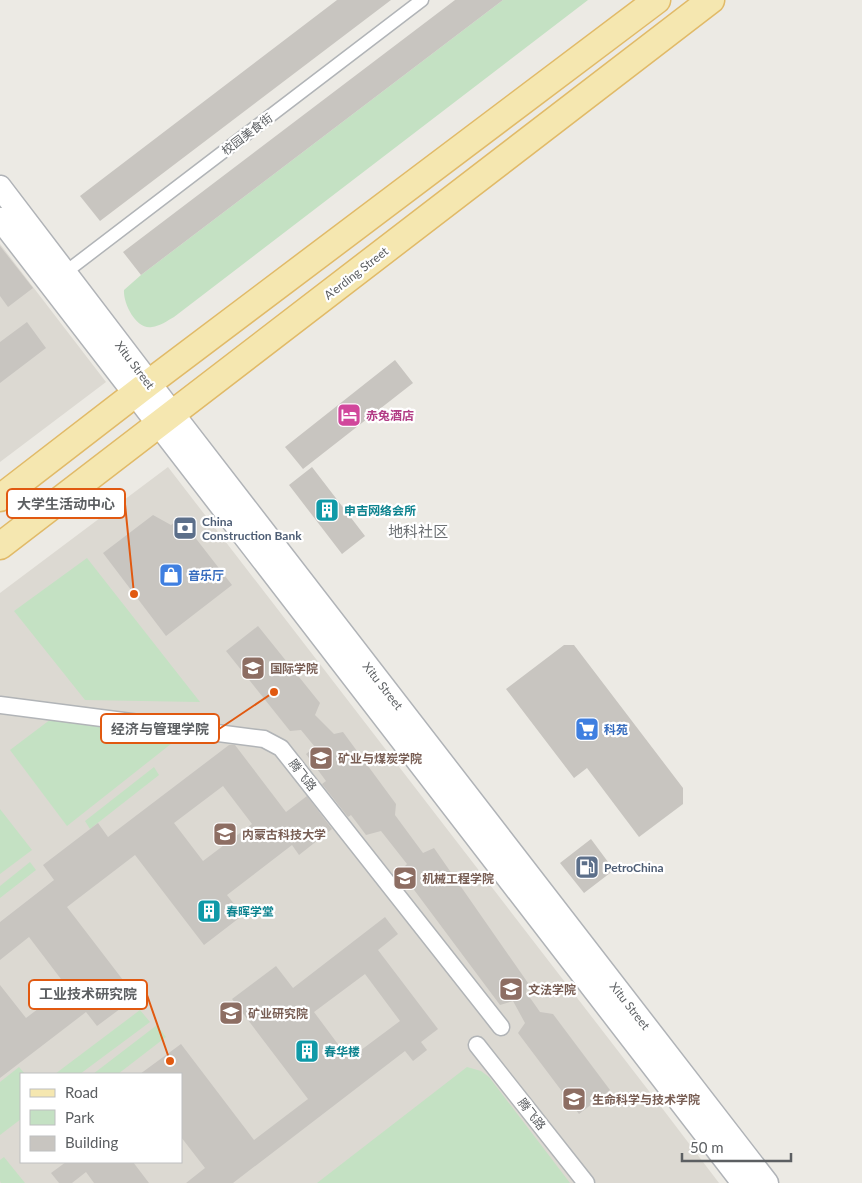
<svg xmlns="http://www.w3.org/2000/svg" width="862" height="1183" font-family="Lato,'Noto Sans SC',sans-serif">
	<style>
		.education { fill: #dcd9d2; fill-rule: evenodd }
		.green { fill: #c4e1c3 }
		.building { fill: #c8c5c0; fill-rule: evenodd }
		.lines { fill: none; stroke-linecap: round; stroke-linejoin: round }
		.pedestrian-casing { stroke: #b1b4b7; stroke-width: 15 }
		.minor-casing { stroke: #b1b4b7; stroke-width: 19 }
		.secondary-casing { stroke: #b0b3b7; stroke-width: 25 }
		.primary-casing { stroke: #e1ba68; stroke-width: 29 }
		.pedestrian { stroke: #fff; stroke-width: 12 }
		.minor { stroke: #fff; stroke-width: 16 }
		.secondary { stroke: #fff; stroke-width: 22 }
		.primary { stroke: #f5e7b0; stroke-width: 26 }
		.labels { text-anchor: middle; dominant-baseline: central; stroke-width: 4.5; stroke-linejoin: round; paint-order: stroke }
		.street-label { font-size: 12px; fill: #5c5f62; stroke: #fff }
		.hotel-label { font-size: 12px; font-weight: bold; fill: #b23c85; stroke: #fff; text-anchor: start }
		.culture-label { font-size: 12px; font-weight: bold; fill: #0d838f; stroke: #fff; text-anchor: start }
		.service-label { font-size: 12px; font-weight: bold; fill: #4e5e75; stroke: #fff; text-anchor: start }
		.shop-label { font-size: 12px; font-weight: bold; fill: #366cbe; stroke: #fff; text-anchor: start }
		.education-label { font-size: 12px; font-weight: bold; fill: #785e54; stroke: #fff; text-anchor: start }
		.quarter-label { font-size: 15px; fill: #6d7174; stroke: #fff }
		.leader { fill: none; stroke: #e15910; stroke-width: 2 }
		.callout-dot { fill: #e15910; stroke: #fff; stroke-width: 2 }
		.callout { fill: #fff; stroke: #e15910; stroke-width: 2 }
		.callout-label { font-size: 14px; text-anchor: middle; font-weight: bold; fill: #5c5f62 }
	</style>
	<rect width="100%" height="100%" fill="#eceae4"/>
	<path class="education" d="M0 244 106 382 0 462Z
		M168 467 662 1108 719 1183H0V593ZM21 1074H181V1162H21Z"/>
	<path class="green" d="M503 0H588L174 317C167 321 160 326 152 327 136 330 123 303 124 290L141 275Z
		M87 558 200 702 85 700 14 611Z
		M51 719 181 736 67 826 10 750Z
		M154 767 159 775 90 829 85 821Z
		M0 809 32 850 0 874Z
		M30 862 36 870 0 898V886Z
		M140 1010 150 1022 80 1074H55Z
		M157 1025 166 1037 118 1074H93Z
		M19 1067 25 1074H21V1119L0 1135V1082Z
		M467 1067 481 1071 489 1077 570 1183H317Z
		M4 1157 25 1183H1L0 1181V1160Z"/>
	<path class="building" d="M337 0H391L100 221 80 196Z
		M455 0H503L141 275 123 252Z
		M0 246 33 288 8 307 0 296Z
		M27 322 46 348 0 383V342Z
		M395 360 413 383 303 469 285 447Z
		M312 467 365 536 342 554 289 485Z
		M153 515 171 525 180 518 232 585 166 636 103 553Z
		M258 626 320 703 315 715 334 734 343 732 396 804 395 815 423 853 434 848 528 983 526 992 540 1012 553 1014 610 1090 579 1114 518 1033 525 1023 513 1001 500 1005 400 871 407 864 381 831 366 835 351 815 348 817 322 784 326 781 306 754 315 747 301 730 290 731 226 651Z
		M564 645H574L683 788V804L639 837 587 768 574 778 506 689Z
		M229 745H235L286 812 307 796 332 829 299 855 292 845 227 895 243 915 204 945 135 855 67 907 136 997 97 1026 86 1012 0 1078V985L26 1018 67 987 29 937 0 960V922L54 880 43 865 98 823 108 837ZM223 786 252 824 203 861 174 823Z
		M591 839 614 870 584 893 560 863Z
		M385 917 398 934 378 950 438 1029 421 1042 427 1050 413 1061 405 1051 233 1183H186L205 1168 181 1137V1074H140L181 1044 254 1140 308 1099 232 999 276 966 293 988ZM365 974 400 1021 349 1059 314 1012Z
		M66 1162H133L149 1183H94L86 1172 72 1183H59L51 1173Z"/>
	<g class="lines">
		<g class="pedestrian-casing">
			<path id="pedestrian" d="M71 268 422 0"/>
		</g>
		<g class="minor-casing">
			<path id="minor" d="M0 705 264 739 281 748 501 1027
				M477 1045 586 1183"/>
		</g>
		<g class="secondary-casing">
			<path id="secondary" d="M0 187 173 414 767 1183
				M0 219 743 1183"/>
		</g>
		<g class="primary-casing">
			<path id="primary" d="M0 498 149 383 657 0
				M0 546 711 0"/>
		</g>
		<use href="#pedestrian" class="pedestrian"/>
		<use href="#minor" class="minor"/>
		<use href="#secondary" class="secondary"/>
		<use href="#primary" class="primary"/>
	</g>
	<defs>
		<g id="hotel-square" transform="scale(1.25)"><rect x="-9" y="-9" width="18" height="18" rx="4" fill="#d1479c" stroke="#fff"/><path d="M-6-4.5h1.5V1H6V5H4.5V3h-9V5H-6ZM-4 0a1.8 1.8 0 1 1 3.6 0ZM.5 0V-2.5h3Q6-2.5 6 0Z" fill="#fff"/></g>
		<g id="building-square" transform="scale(1.25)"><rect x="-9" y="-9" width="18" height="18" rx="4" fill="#0f9aa8" stroke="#fff"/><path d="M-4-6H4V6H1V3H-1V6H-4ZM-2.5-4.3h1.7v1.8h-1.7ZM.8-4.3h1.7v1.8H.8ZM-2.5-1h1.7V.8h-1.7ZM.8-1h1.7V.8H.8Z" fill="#fff"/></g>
		<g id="bank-square" transform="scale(1.25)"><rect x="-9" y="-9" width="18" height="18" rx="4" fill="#5c6f8a" stroke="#fff"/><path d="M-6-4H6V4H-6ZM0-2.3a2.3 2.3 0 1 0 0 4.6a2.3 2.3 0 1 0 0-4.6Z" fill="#fff"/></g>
		<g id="shop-square" transform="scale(1.25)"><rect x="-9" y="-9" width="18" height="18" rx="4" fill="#3f7fe0" stroke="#fff"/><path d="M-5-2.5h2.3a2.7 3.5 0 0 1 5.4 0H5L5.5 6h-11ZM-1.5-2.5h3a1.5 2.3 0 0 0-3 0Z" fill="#fff"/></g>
		<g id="university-square" transform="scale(1.25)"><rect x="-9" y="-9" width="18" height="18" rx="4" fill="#8d6e63" stroke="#fff"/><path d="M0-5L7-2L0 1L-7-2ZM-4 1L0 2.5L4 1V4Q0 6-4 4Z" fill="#fff"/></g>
		<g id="supermarket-square" transform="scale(1.25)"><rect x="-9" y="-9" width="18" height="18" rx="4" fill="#3f7fe0" stroke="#fff"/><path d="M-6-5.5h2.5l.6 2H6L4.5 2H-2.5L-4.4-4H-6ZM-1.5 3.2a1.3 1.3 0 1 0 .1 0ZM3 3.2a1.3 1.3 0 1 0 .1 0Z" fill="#fff"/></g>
		<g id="fuel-square" transform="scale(1.25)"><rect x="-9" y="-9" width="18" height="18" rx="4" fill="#5c6f8a" stroke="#fff"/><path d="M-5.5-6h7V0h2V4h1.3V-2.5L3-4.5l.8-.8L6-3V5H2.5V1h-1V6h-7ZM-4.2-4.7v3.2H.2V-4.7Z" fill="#fff"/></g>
	</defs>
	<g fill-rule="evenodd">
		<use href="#hotel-square" x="349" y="415"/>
		<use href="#building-square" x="327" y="510"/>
		<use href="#bank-square" x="185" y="528"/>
		<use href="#shop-square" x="171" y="575"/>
		<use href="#university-square" x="253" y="668"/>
		<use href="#supermarket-square" x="587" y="729"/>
		<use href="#university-square" x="321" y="758"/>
		<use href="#university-square" x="225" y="834"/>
		<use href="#fuel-square" x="587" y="867"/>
		<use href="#university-square" x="405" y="878"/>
		<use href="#building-square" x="209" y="911"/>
		<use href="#university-square" x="511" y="989"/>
		<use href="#university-square" x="231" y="1013"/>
		<use href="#building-square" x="307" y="1051"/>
		<use href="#university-square" x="574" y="1099"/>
	</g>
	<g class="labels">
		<g class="street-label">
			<text transform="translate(247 134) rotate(-37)">校园美食街</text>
			<text transform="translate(356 273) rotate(-38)">A'erding Street</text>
			<text transform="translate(135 365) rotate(53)">Xitu Street</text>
			<text transform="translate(383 686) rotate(52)">Xitu Street</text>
			<text transform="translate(303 775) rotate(52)">腾飞路</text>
			<text transform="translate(630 1006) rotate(52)">Xitu Street</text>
			<text transform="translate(532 1114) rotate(52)">腾飞路</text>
		</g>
		<g class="hotel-label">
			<text x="366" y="415">赤兔酒店</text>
		</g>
		<g class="culture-label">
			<text x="344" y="510">申吉网络会所</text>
			<text x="226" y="911">春晖学堂</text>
			<text x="324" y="1051">春华楼</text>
		</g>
		<g class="service-label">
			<text x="202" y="521">China<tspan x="202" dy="14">Construction Bank</tspan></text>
			<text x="604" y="867">PetroChina</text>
		</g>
		<g class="shop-label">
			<text x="188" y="575">音乐厅</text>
			<text x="604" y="729">科苑</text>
		</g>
		<g class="education-label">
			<text x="270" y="668">国际学院</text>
			<text x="338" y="758">矿业与煤炭学院</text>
			<text x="242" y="834">内蒙古科技大学</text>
			<text x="422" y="878">机械工程学院</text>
			<text x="528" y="989">文法学院</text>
			<text x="248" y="1013">矿业研究院</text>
			<text x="592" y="1099">生命科学与技术学院</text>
		</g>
		<g class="quarter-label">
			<text x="418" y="531">地科社区</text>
		</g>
	</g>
	<path class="leader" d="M134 594L125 504M274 692L219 729M170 1061L147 995"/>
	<g class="callout-dot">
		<circle cx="134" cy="594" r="5"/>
		<circle cx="274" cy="692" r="5"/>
		<circle cx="170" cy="1061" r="5"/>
	</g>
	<g class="callout">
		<rect x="7" y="489" width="118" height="29" rx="5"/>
		<rect x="101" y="714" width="118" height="29" rx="5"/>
		<rect x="29" y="980" width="118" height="29" rx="5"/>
	</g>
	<g class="callout-label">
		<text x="66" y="509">大学生活动中心</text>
		<text x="160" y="734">经济与管理学院</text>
		<text x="88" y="999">工业技术研究院</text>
	</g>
	<rect x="20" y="1073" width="162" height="90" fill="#ffffff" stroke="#bebfc0"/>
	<rect x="30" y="1089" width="25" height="8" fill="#f5e7b0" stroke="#bebfc0"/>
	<text x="65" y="1098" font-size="15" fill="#5c5f62">Road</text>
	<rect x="30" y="1110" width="25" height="15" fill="#c4e1c3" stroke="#bebfc0"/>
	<text x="65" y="1123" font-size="15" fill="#5c5f62">Park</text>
	<rect x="30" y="1136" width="25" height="15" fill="#c8c5c0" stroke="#bebfc0"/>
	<text x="65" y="1148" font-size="15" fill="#5c5f62">Building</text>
	<path d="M682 1153v8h109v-8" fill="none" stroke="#5c5f62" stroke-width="2.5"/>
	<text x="690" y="1153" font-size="15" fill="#5c5f62" stroke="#ffffff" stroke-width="4" paint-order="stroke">50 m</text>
</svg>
